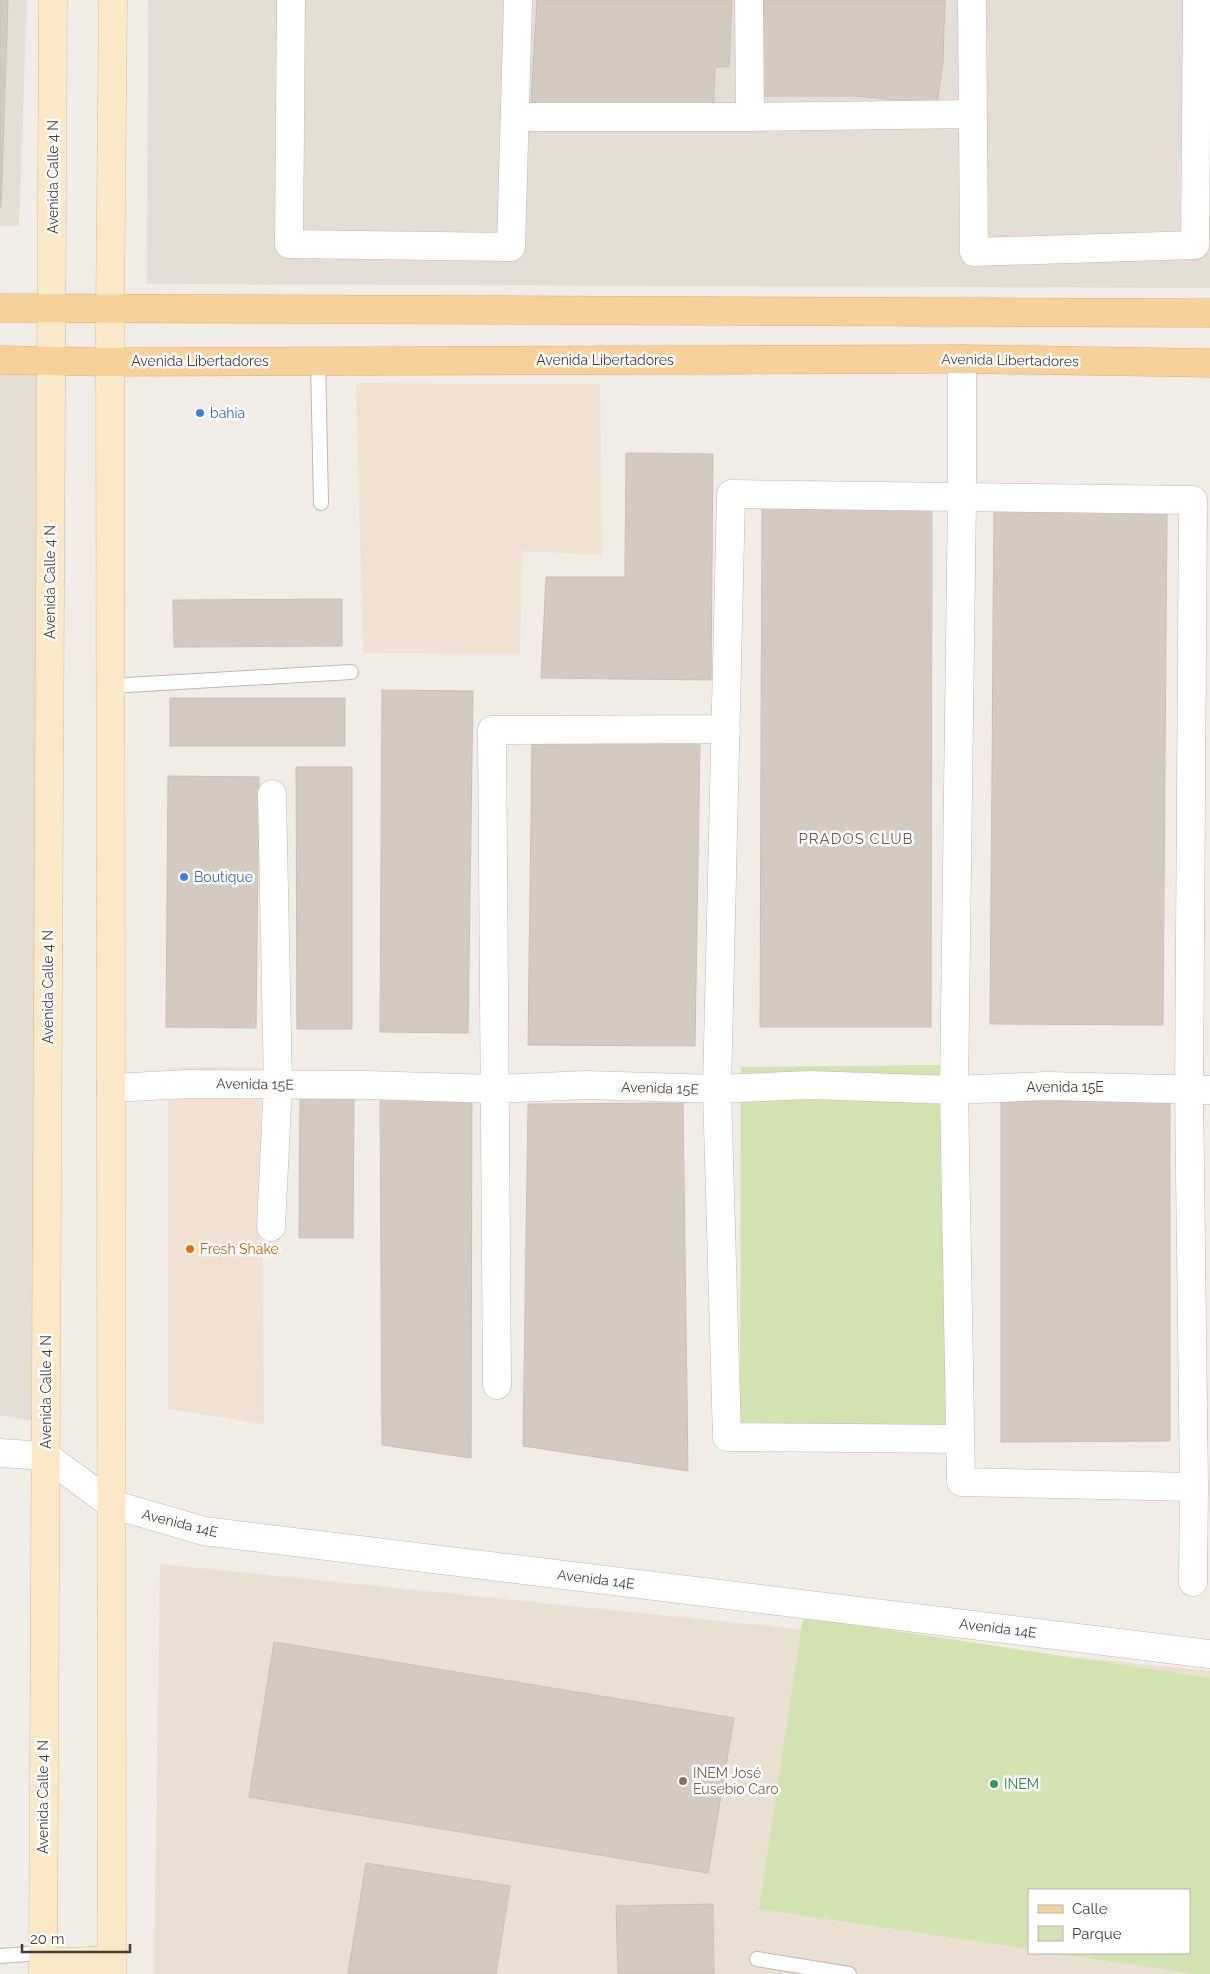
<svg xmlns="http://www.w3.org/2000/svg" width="1210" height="1974" font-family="Raleway,sans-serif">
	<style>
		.residential { fill: #e5ded4 }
		.commercial { fill: #f2e1d2 }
		.education { fill: #eae0d1; fill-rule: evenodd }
		.green { fill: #d2e3b1 }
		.building { fill: #d5cabf; stroke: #ccbeb0 }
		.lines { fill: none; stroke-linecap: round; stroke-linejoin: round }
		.lane-casing { stroke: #bfb6ac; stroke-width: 16 }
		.street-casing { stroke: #bfb6ac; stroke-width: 29 }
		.secondary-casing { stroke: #ceba98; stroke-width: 29 }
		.primary-casing { stroke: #daad6b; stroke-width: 29 }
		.lane { stroke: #fff; stroke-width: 14 }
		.street { stroke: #fff; stroke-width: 28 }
		.secondary { stroke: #fae8c7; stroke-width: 28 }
		.primary { stroke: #f6d29a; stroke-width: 28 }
		.shop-dot { fill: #3f7fe0; stroke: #fff; stroke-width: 2 }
		.food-dot { fill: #e8710a; stroke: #fff; stroke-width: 2 }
		.education-dot { fill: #8d6e63; stroke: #fff; stroke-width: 2 }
		.leisure-dot { fill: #2e9e5b; stroke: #fff; stroke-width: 2 }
		.labels { text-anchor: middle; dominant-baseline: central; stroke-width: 5; stroke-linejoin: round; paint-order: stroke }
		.street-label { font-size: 14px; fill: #443d36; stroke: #fff }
		.shop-label { font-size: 14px; fill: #366cbe; stroke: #fff; text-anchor: start }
		.food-label { font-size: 14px; fill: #c56008; stroke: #fff; text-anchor: start }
		.education-label { font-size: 14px; fill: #785e54; stroke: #fff; text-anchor: start }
		.leisure-label { font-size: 14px; fill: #27864d; stroke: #fff; text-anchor: start }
		.neighbourhood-label { font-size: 15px; letter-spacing: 1px; fill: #66594e; stroke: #fff }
	</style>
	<rect width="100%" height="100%" fill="#f1ede6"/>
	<path class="residential" d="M0 0H27L19 226H0Z
		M148 0H1210V288L147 284Z
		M0 367 39 369 38 1422 0 1415Z"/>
	<path class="commercial" d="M356 383 600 384 602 555 522 551 520 654 363 653Z
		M168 1067H261L264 1424 168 1409Z"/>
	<path class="education" d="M160 1564 1210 1671V1974H154ZM1029 1890H1189V1953H1029Z"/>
	<path class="green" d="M947 1065V1434L740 1429 741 1067Z
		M803 1617 1210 1678V1974H1197L1054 1953H1189V1890H1029V1949L759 1909Z"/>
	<path class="building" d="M0 0H8L1 207H0Z
		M537 0H732L729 67H715L713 112 531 103Z
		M764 0H945L943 62 937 104 855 96H762Z
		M626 453 713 454 711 680 541 678 546 577H625Z
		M762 504H932L931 1027H760Z
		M994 507 1167 508 1163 1025 990 1024Z
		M342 599V646L174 647 173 600Z
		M382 690 473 691 468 1033 380 1032Z
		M170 698H345V746H170Z
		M532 741 700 743 695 1046 528 1045Z
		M296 767H352V1029H297Z
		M168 776 259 777 256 1028 166 1027Z
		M380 1095 472 1096 471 1458 382 1445Z
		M300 1097H354L353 1238H299Z
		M1001 1101H1170V1441L1001 1442Z
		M683 1103 688 1471 523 1446 528 1104Z
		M274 1642 734 1718 708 1873 249 1797Z
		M366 1863 510 1886 496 1974H348Z
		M713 1904 714 1974H618L616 1906Z"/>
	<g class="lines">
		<g class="lane-casing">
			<path id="lane" d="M318 361 321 503
				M110 686 351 672
				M0 1956 42 1953
				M757 1959 849 1974"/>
		</g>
		<g class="street-casing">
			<path id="street" d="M291 0 289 244 511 247 518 0
				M749 0 750 117
				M972 0 974 252 1195 245 1197 0
				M516 117H750L973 114
				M962 359V496L954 1090 961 1482 1194 1487
				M111 1088 189 1084 367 1085 494 1089 586 1085 717 1089 810 1085 954 1090 1047 1086 1210 1090
				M271 1227 278 1084 272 794
				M497 1385 492 730 726 729
				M960 1439 727 1437 717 1089 731 494 1193 500 1189 1090 1194 1487 1193 1582
				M0 1453 46 1456 111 1504 204 1531 1210 1654"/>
		</g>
		<g class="secondary-casing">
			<path id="secondary" d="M43 1963 112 1960
				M43 1974 53 0
				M112 1974 110 310 113 0"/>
		</g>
		<g class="primary-casing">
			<path id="primary" d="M0 308 1210 313
				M0 360 110 362 962 359 1210 363"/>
		</g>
		<use href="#lane" class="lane"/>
		<use href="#street" class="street"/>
		<use href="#secondary" class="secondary"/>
		<use href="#primary" class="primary"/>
	</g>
	<g class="shop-dot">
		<circle cx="200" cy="413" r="5"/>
		<circle cx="184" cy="877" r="5"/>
	</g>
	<circle class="food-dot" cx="190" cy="1249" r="5"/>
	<circle class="education-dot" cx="683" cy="1781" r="5"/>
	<circle class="leisure-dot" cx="994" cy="1784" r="5"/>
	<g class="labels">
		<g class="street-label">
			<text transform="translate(53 177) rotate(-90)">Avenida Calle 4 N</text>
			<text x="605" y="360">Avenida Libertadores</text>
			<text transform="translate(1010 360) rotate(1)">Avenida Libertadores</text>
			<text x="200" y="361">Avenida Libertadores</text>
			<text transform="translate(50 582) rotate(-90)">Avenida Calle 4 N</text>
			<text transform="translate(48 987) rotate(-90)">Avenida Calle 4 N</text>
			<text transform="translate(255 1084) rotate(1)">Avenida 15E</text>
			<text x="1065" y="1087">Avenida 15E</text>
			<text transform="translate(660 1088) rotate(2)">Avenida 15E</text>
			<text transform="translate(46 1392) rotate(-90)">Avenida Calle 4 N</text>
			<text transform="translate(180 1523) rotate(14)">Avenida 14E</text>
			<text transform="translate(596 1579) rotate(7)">Avenida 14E</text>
			<text transform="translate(998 1628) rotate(7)">Avenida 14E</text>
			<text transform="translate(43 1797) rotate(-90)">Avenida Calle 4 N</text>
		</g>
		<g class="shop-label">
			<text x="210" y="413">bahia</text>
			<text x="194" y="877">Boutique</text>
		</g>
		<g class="food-label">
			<text x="200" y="1249">Fresh Shake</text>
		</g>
		<g class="education-label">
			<text x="693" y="1773">INEM José<tspan x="693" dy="16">Eusebio Caro</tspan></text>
		</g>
		<g class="leisure-label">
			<text x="1004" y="1784">INEM</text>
		</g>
		<g class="neighbourhood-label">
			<text x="856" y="839">PRADOS CLUB</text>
		</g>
	</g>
	<rect x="1028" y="1889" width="162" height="65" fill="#ffffff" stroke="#b4b1af"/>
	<rect x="1038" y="1905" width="25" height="8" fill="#f6d29a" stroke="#b4b1af"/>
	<text x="1072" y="1914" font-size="15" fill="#443d36">Calle</text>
	<rect x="1038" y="1926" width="25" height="15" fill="#d2e3b1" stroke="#b4b1af"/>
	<text x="1072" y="1939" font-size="15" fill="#443d36">Parque</text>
	<path d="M22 1944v8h108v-8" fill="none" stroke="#443d36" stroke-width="2.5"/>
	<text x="30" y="1944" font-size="15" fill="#443d36" stroke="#ffffff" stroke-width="4" paint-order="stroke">20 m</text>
</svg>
